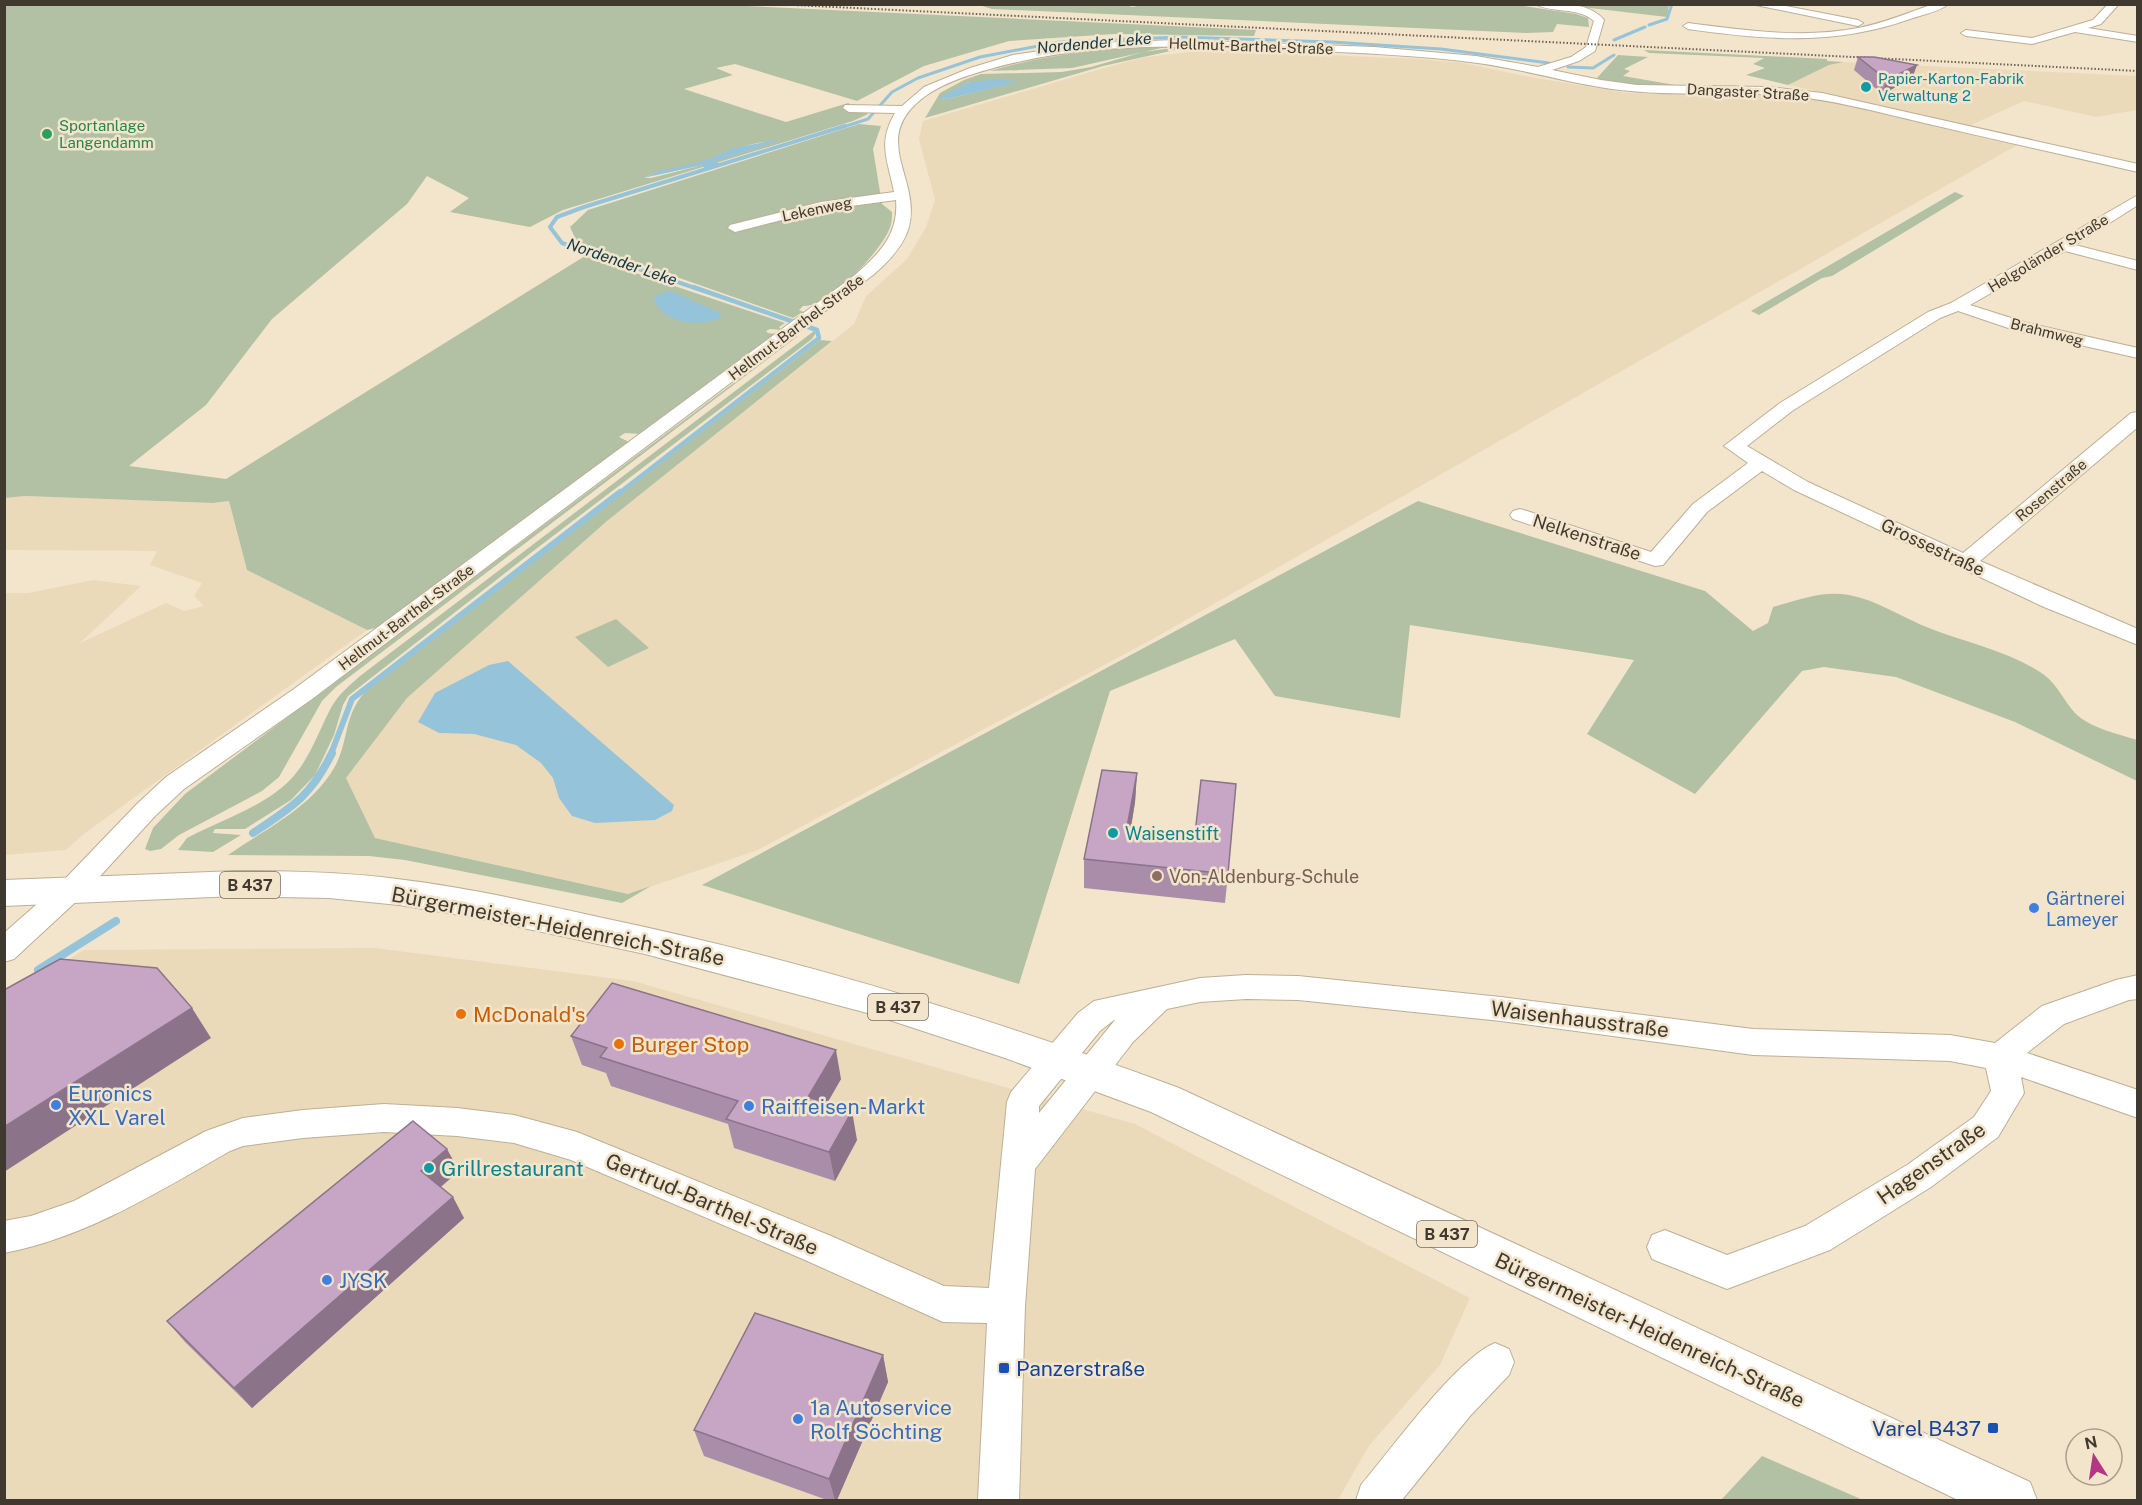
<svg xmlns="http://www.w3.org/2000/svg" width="2142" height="1505" font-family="'Public Sans',sans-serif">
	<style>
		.built { fill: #ebdab9 }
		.green { fill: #b2c0a4; fill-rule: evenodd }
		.water { fill: #95c4da }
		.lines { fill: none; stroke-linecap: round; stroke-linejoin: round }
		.stream-far4 { stroke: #95c4da; stroke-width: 3 }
		.stream-far3 { stroke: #95c4da; stroke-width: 4 }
		.stream-far2 { stroke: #95c4da; stroke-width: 4.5 }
		.stream-far1 { stroke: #95c4da; stroke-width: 6 }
		.stream { stroke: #95c4da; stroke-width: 8 }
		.minor-casing { stroke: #bcaf97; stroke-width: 2 }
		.major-casing { stroke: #bcaf97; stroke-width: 2 }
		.minor { fill: #fff; fill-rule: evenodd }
		.major { fill: #fff; fill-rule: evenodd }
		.rail { stroke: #6b6355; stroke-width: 2; stroke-dasharray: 1.5 2; stroke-linecap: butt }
		.wall { fill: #aa8ea9 }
		.shaded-wall { fill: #8b748a }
		.building { fill: #c6a5c5; stroke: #8b748a; stroke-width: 1.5 }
		.culture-dot { fill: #0f9aa8; stroke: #f3e5cc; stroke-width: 2 }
		.leisure-dot { fill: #2e9e5b; stroke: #f3e5cc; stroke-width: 2 }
		.education-dot { fill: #8d6e63; stroke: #f3e5cc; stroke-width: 2 }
		.shop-dot { fill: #3f7fe0; stroke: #f3e5cc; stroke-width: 2 }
		.food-dot { fill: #e8710a; stroke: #f3e5cc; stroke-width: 2 }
		.transit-dot { fill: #1a4fb4; stroke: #f3e5cc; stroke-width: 2 }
		.labels { text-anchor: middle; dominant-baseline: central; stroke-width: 5; stroke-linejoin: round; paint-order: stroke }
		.far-street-label { font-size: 15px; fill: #3f392f; stroke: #f3e5cc }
		.far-culture-label { font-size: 15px; fill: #0d838f; stroke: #f3e5cc; text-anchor: start }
		.far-leisure-label { font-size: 15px; fill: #27864d; stroke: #f3e5cc; text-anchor: start }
		.far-water-label { font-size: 16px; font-style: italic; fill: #0f3748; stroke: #f3e5cc }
		.shield { fill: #f3e5cc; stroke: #756d5e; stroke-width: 1.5 }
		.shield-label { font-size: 16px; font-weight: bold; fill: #3f392f }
		.street-label { font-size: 18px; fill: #3f392f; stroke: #f3e5cc }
		.culture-label { font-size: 18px; fill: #0d838f; stroke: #f3e5cc; text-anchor: start }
		.education-label { font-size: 18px; fill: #785e54; stroke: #f3e5cc; text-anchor: start }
		.shop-label { font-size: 18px; fill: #366cbe; stroke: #f3e5cc; text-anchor: start }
		.near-street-label { font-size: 21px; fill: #3f392f; stroke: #f3e5cc }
		.near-food-label { font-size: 21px; fill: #c56008; stroke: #f3e5cc; text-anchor: start }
		.near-shop-label { font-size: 21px; fill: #366cbe; stroke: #f3e5cc; text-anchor: start }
		.near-culture-label { font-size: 21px; fill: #0d838f; stroke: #f3e5cc; text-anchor: start }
		.near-transit-label { font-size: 21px; fill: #164399; stroke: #f3e5cc; text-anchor: start }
	</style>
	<rect width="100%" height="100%" fill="#f3e5cc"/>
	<path class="built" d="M1206 50 1420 59 1463 63 1530 77 1627 93 1787 94 1832 100 2019 144 1151 640 758 850 629 894 375 838 346 778 407 698 607 521 854 324 866 296 907 259 926 227 935 200 919 139 923 121 1104 68 1146 57Z
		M1844 62 2137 76V110L2096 117 2024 101 1971 125 1788 85 1829 65Z
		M25 496 213 503 229 501 247 570 367 630 85 833 66 850 5 855V593H28L93 580 141 586 80 643 166 603 184 611 204 606 194 596 202 583 150 565 157 551 5 550V498Z
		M375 948 633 981 1135 1124 1470 1298 1440 1365 1368 1447 1338 1500H5V999L84 950Z"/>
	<path class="green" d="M703 4 1256 30 1254 36 1114 34 1009 41 924 66 857 101 735 64 716 68 733 75 684 89 786 122 848 103 868 114 853 121 563 210 530 227 450 212 469 198 427 176 407 204 272 319 206 405 129 466 226 479 585 256 785 323 779 327 782 330 770 329 766 331 768 333 776 334 640 434 625 433 619 437 629 442 379 627 367 630 247 570 229 501 213 503 25 496 5 498 4 5ZM774 142 695 167 651 178H644C660 169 677 169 694 165 722 158 742 141 774 142Z
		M1124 4 1132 7 1147 4H1512L1576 14 1588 18 1589 27 1557 24 1553 32 1526 33 992 9 979 5Z
		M1564 5H1669L1667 17Z
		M1149 46 1166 47 1072 68 990 71C1043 55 1095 50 1149 46Z
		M1180 47 1201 48 1175 50 1103 66 925 118 940 93 964 80 981 74 1062 72 1091 67 1143 52ZM970 82H1017L947 99 940 98Z
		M1644 50 1827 59V61L1844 62 1829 65 1788 85 1746 75 1765 68 1753 64 1764 58 1649 53Z
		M1618 55 1648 57 1624 69 1630 71 1623 76 1675 85 1736 86H1648L1596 79Z
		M859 124 881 126 873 149 882 204 892 212C892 218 892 224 889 230 879 253 828 308 803 306L799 310 806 313H801L793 318 577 242 570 227 588 210Z
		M1955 192 1964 196 1832 276 1822 278 1759 315 1751 311Z
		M814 331 816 333 812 339 532 552 348 696 343 705 334 735 315 775 291 800 245 829H215L213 833 241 835 213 852 178 850 187 838C221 820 264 807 291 779 310 759 319 730 332 706 339 694 350 685 360 676Z
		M798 336 336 687 322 701 279 777 262 791 179 835 161 849 150 851 145 849 153 828 185 794 795 337Z
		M820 340 832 341 607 521 407 698 346 778 375 838 628 894 651 886 622 903 405 860 369 856 228 855C265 829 311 808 334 768 349 743 343 716 365 692Z
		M1418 501 1705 591 1753 631 1768 623 1773 607C1798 600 1823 590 1849 595 1877 600 1903 618 1929 628 1967 643 2009 651 2043 674 2058 685 2063 700 2075 713 2090 728 2118 734 2137 740V781L2015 722 1896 677 1824 667 1802 671 1695 794 1587 734 1634 660 1410 625 1400 718 1275 696 1235 639 1110 691 1019 984 702 885Z
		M616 619 649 648 608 667 575 637Z
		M1762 1456 1863 1500H1721Z"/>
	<path class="water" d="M998 79 1019 82 947 99 938 98 970 82Z
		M770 141H778L713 162 727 164 705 171 703 165 643 178 657 172 707 160 734 148Z
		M671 291 720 313 721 318C699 327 664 324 654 300L656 295Z
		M508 661 674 805 672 811 655 820 595 823 572 816 559 798 553 778 541 763 516 745 474 734 439 733 418 722 435 693 489 665Z"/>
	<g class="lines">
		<path class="stream-far4" d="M1649 25 1667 19 1672 4
			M1614 40 1645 27
			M1568 67 1593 68 1614 55
			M840 128 868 119 892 92 918 78 980 57 1059 42 1180 37 1332 42 1441 49 1549 63"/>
		<path class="stream-far3" d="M698 289 562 243 550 227 557 217 584 207 845 126"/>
		<path class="stream-far2" d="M618 494 819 338 817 330 693 287"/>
		<path class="stream-far1" d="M331 754 352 699 620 492"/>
		<path class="stream" d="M253 833C292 807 311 796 332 753
			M38 970 116 921"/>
		<g class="minor-casing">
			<path id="minor" d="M1535 4C1558 4 1588 1 1604 20L1595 51 1579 61 1552 70 1601 80 1637 85 1768 87 1822 93 2138 164V172C2065 155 1992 139 1920 122 1882 113 1845 103 1807 98 1742 89 1677 98 1612 89 1567 83 1523 69 1478 63 1418 55 1358 53 1298 50 1195 46 1091 40 990 69 968 75 943 83 924 97 867 140 924 180 908 230 902 248 887 263 873 275L312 699 184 789 155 816 82 896 14 959 4 962V933L62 882 137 804 166 777 294 689 855 275C879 254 899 234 896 200L821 210 735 232 728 228 730 225 821 202 894 192C888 160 877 144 895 113L849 112 843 108 845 105 902 106 924 87 970 68 1013 55 1094 43 1176 40 1374 47 1476 56 1538 67 1571 57 1586 47 1594 21C1577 6 1553 14 1535 4Z
				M1751 4H1775L1858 20 1863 23 1858 26Z
				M1933 4H1949C1938 12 1922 15 1910 19 1834 46 1766 40 1688 29L1683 26 1688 23C1744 30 1802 39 1858 28 1884 23 1908 13 1933 4Z
				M2108 4H2119L2101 24 2088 28 2138 36V42L2075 32 2032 44 1966 36 1961 33 1966 30 2032 38 2093 20Z
				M2138 195V205L2075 245 2138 261V270L2065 251 1970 305 2027 323 2138 348V358L2017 331 1958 311 1940 318 1792 411 1747 446 1808 482 1963 553 2131 413 2138 412V427L1980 561 2138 629V645L2044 607 1794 490 1762 471 1707 512 1663 565 1655 566 1513 519 1510 515 1513 511 1520 509 1527 511 1651 552 1693 504 1748 463 1724 446 1780 403 1928 312 1951 303Z
				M1246 975 1298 976 1501 997 1753 1029 1950 1035 1995 1043 2042 1006 2116 980 2138 975V999L2129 1000 2064 1024 2027 1053 2138 1090V1118L2021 1077 2024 1093 1998 1137 1931 1187 1830 1250 1727 1289 1652 1259 1647 1247 1652 1235 1665 1230 1727 1255 1805 1226 1907 1165 1974 1117 1991 1091 1986 1068 1950 1061 1753 1055 1501 1021 1298 1000 1246 999 1200 1002 1167 1009 1133 1042 1035 1169 1025 1306 1019 1500H978L987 1323 943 1322 805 1260 571 1160 514 1143 457 1136 384 1132 303 1138 243 1146 230 1151C158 1192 87 1237 4 1253V1221L31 1216 74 1201 206 1131 243 1118 303 1110 384 1104 457 1108 514 1115 577 1132 831 1236 944 1286 989 1288 1007 1102 1011 1092 1078 1013 1094 1001 1200 978ZM1114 1020H1115L1039 1113V1106L1100 1031Z
				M1495 1343 1509 1349 1514 1362 1509 1375 1470 1416 1402 1500H1356L1361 1485C1391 1450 1456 1359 1495 1343Z"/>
		</g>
		<g class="major-casing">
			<path id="major" d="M236 871C290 871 344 872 397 879 466 887 535 903 603 918 800 959 991 1018 1179 1088L2030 1482 2037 1500H1958L1151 1112 1005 1058 871 1014 645 954 472 917 399 905 329 898 236 896 4 906V880Z"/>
		</g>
		<use href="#minor" class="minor"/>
		<use href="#major" class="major"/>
		<path class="rail" d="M773 4 2138 71"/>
	</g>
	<path class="wall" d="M1858 57 1912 79 1882 94 1854 70Z
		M1137 773 1135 802 1131 828 1228 874 1225 903 1084 888V859Z
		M571 1036 841 1079 827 1103 857 1140 835 1181 734 1148 728 1124 611 1086 606 1073 582 1065Z
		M459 1171 441 1187 464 1218 252 1408 185 1342 167 1321Z
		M883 1355 888 1382 837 1500H827L704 1456 694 1430Z"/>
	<path class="shaded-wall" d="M1917 65 1912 79 1882 94 1887 80Z
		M1137 773 1135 802 1126 856 1127 827Z
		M192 1008 211 1038 4 1172V1127Z
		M836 1050 841 1079 814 1126 808 1097Z
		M852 1111 857 1140 835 1181 829 1152Z
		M447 1149 459 1171 433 1193 421 1171Z
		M453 1197 464 1218 252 1408 234 1388Z
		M883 1355 888 1382 837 1500H835L829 1479Z"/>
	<path class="building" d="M1858 57H1874L1917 65 1887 80Z
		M1102 770 1137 773 1127 827 1195 834 1201 780 1236 784 1228 874 1084 859Z
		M60 959 157 968 192 1008 4 1127V990Z
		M612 983 836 1050 808 1097 852 1111 829 1152 726 1119 738 1101 600 1057 607 1048 571 1036Z
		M413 1121 447 1149 421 1171 453 1197 234 1388 167 1321Z
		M755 1313 883 1355 829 1479 694 1430Z"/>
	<g class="culture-dot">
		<circle cx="1866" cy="87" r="6"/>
		<circle cx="1113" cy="833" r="6"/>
		<circle cx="429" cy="1168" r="6"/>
	</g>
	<circle class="leisure-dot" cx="47" cy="134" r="6"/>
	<circle class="education-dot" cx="1157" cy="876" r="6"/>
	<g class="shop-dot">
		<circle cx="2034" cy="908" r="6"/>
		<circle cx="56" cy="1105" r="6"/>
		<circle cx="749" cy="1106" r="6"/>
		<circle cx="327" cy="1280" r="6"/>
		<circle cx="798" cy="1419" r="6"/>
	</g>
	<g class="food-dot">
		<circle cx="461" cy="1014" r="6"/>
		<circle cx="619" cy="1044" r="6"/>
	</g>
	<g class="transit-dot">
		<rect x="998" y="1362" width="12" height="12" rx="3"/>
		<rect x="1987" y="1422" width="12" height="12" rx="3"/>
	</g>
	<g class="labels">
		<g class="far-street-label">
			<text transform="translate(1251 46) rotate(2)">Hellmut-Barthel-Straße</text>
			<text transform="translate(1748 92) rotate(3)">Dangaster Straße</text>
			<text transform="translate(817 209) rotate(-12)">Lekenweg</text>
			<text transform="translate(2048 253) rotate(-31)">Helgoländer Straße</text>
			<text transform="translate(796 327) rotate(-37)">Hellmut-Barthel-Straße</text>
			<text transform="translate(2047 332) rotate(14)">Brahmweg</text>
			<text transform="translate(2051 490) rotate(-40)">Rosenstraße</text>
			<text transform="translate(406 617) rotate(-37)">Hellmut-Barthel-Straße</text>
		</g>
		<g class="far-culture-label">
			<text x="1878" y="78">Papier-Karton-Fabrik<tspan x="1878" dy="17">Verwaltung 2</tspan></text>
		</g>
		<g class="far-leisure-label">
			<text x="59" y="125">Sportanlage<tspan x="59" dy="17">Langendamm</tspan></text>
		</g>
		<g class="far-water-label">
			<text transform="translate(1094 43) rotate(-5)">Nordender Leke</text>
			<text transform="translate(622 262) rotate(19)">Nordender Leke</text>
		</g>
		<g class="shield">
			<rect x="220" y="872" width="60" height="26" rx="4.5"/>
			<rect x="868" y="994" width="60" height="26" rx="4.5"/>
			<rect x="1417" y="1221" width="60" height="26" rx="4.5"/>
		</g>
		<g class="shield-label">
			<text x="250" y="885">B 437</text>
			<text x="898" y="1007">B 437</text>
			<text x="1447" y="1234">B 437</text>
		</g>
		<g class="street-label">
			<text transform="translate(1587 537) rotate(18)">Nelkenstraße</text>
			<text transform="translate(1933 547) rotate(25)">Grossestraße</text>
		</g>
		<g class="culture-label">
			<text x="1125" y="833">Waisenstift</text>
		</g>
		<g class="education-label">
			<text x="1169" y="876">Von-Aldenburg-Schule</text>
		</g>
		<g class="shop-label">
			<text x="2046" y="898">Gärtnerei<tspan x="2046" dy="21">Lameyer</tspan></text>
		</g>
		<g class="near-street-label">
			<text transform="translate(558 926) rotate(11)">Bürgermeister-Heidenreich-Straße</text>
			<text transform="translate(1580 1019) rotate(7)">Waisenhausstraße</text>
			<text transform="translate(1931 1163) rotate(-35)">Hagenstraße</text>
			<text transform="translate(712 1204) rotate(23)">Gertrud-Barthel-Straße</text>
			<text transform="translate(1650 1330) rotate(25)">Bürgermeister-Heidenreich-Straße</text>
		</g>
		<g class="near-food-label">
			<text x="473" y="1014">McDonald's</text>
			<text x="631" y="1044">Burger Stop</text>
		</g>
		<g class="near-shop-label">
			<text x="68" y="1093">Euronics<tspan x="68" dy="24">XXL Varel</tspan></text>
			<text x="761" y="1106">Raiffeisen-Markt</text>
			<text x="339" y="1280">JYSK</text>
			<text x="810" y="1407">1a Autoservice<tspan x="810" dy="24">Rolf Söchting</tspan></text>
		</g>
		<g class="near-culture-label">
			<text x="441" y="1168">Grillrestaurant</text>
		</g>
		<g class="near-transit-label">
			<text x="1016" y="1368">Panzerstraße</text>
			<text x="1981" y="1428" text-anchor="end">Varel B437</text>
		</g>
	</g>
	<rect width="2142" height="1505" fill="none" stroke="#3f392f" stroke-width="12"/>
	<g transform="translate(2094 1457) rotate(348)"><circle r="28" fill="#f3e5cc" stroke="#aba08d" stroke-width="1.5"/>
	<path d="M0-4.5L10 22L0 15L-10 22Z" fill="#b43685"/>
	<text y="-9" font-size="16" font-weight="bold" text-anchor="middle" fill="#3f392f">N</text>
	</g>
</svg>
